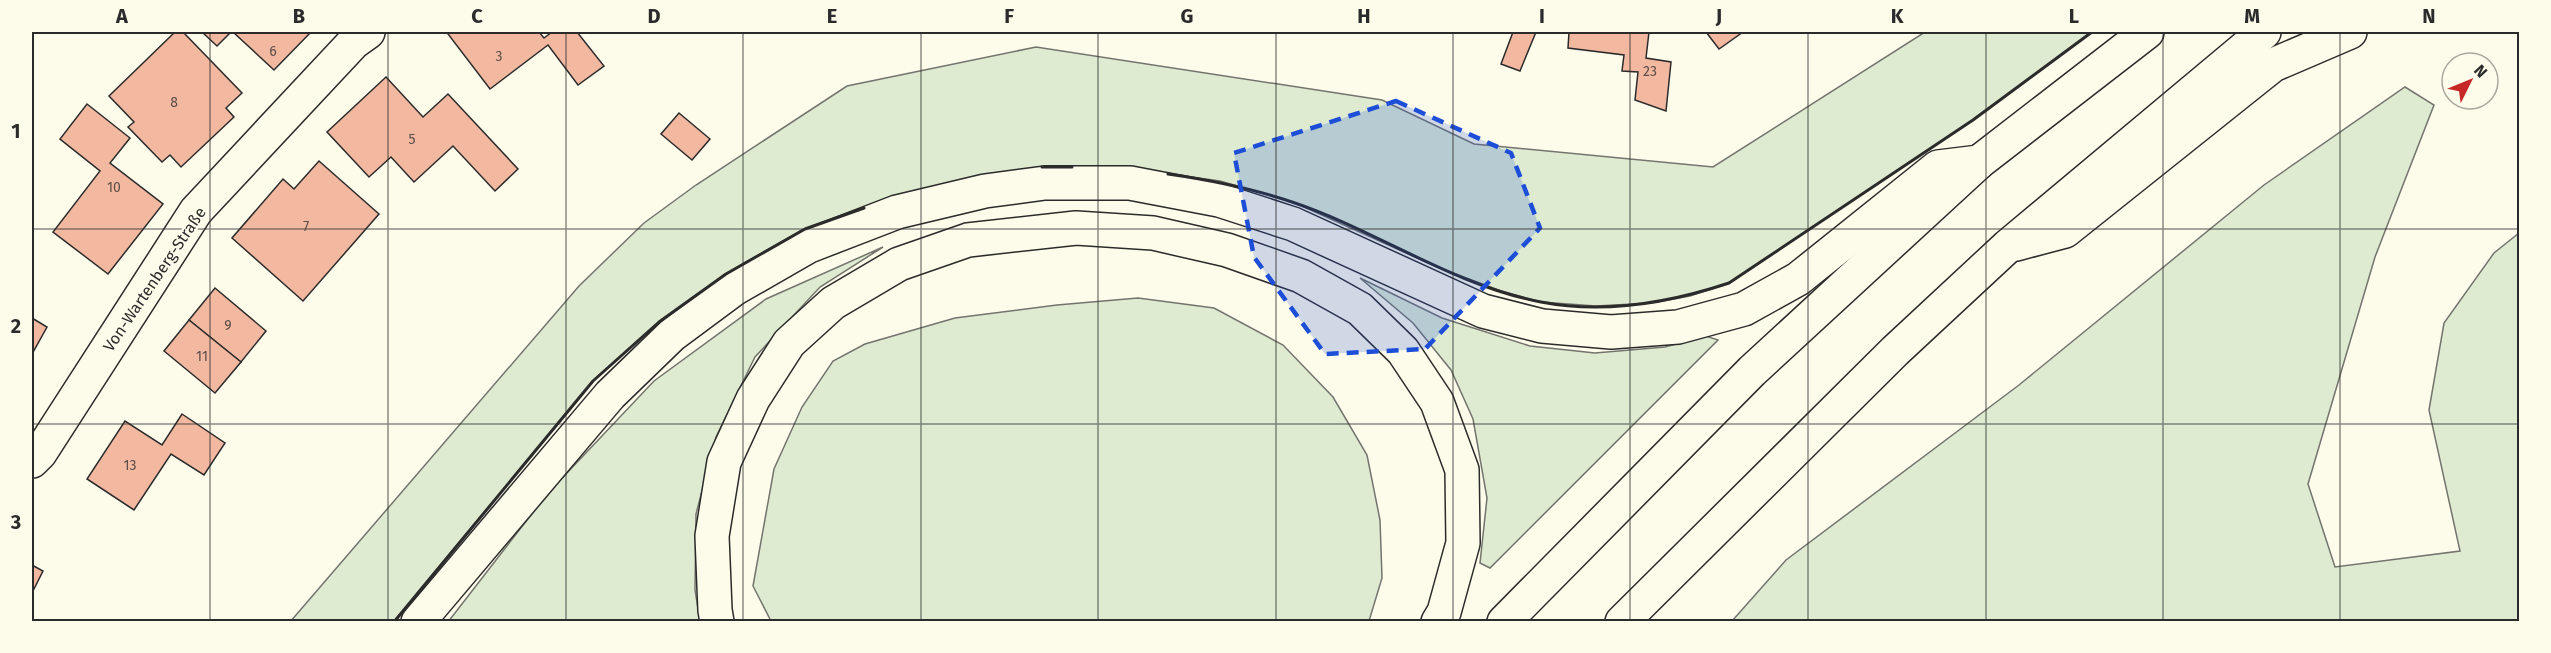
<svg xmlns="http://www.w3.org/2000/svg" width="2551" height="653" font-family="'Fira Sans',sans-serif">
<rect width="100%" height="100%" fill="#fdfbea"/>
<g fill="#deebd1" stroke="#74746e" stroke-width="1.5">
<path d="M 1925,32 L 2092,32 L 1973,120 L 1729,283 L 1690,296 L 1651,303 L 1596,306 L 1541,302 L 1501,291 L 1437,267 L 1293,202 L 1220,181 L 1133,169 L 1052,166 L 989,175 L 891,198 L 805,229 L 726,274 L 659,322 L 593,381 L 394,621 L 290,622 L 579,286 L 644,223 L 696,185 L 847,86 L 1036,47 L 1382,100 L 1474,144 L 1713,167 Z"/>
<path d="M 2405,87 L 2434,105 L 2375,257 L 2308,484 L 2335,567 L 2460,551 L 2429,410 L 2444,323 L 2494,253 L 2519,233 L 2519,621 L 1732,621 L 1786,560 L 2019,385 L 2264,185 Z"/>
<path d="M 883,247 L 820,287 L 755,357 L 716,437 L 696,514 L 695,590 L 700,621 L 448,622 L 548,493 L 654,381 L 766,299 Z"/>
<path d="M 1360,278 L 1442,318 L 1530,346 L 1595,353 L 1665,347 L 1706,336 L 1718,340 L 1490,568 L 1480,563 L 1487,498 L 1473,419 L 1451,370 L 1413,323 Z"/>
<path d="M 1138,298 L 1214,308 L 1283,345 L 1333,397 L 1367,455 L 1380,520 L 1382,578 L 1369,621 L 771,621 L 753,586 L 774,469 L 802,407 L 833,361 L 865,344 L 955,318 L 1057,305 Z"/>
</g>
<g fill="#f2b8a0" stroke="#2b2b2b" stroke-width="1.5">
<path d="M 175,32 L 183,32 L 242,93 L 226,108 L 234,117 L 181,167 L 170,155 L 162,162 L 128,127 L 134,122 L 109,96 Z"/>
<path d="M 202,32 L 231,32 L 217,46 Z"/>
<path d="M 233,32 L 311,32 L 274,70 Z"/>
<path d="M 451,32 L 539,32 L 544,38 L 552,32 L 577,32 L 604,66 L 578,85 L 548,45 L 490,89 L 448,34 Z"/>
<path d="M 1513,32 L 1536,32 L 1520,71 L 1501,64 Z"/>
<path d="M 1569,32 L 1649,32 L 1646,58 L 1671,62 L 1666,111 L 1635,100 L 1638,72 L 1622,71 L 1624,55 L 1568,48 Z"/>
<path d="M 1706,32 L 1743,32 L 1719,49 Z"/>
<path d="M 386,77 L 423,117 L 448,94 L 518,169 L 495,191 L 453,146 L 414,182 L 391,157 L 369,177 L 327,132 Z"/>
<path d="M 87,104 L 130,138 L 110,163 L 163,204 L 108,274 L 53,232 L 100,171 L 60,139 Z"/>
<path d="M 679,113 L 710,139 L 692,160 L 661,134 Z"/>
<path d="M 319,161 L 379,214 L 303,301 L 232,238 L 283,179 L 294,189 Z"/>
<path d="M 215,288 L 266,331 L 241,362 L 189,320 Z"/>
<path d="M 32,318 L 47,327 L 32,354 Z"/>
<path d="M 189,320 L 241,362 L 215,393 L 164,351 Z"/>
<path d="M 182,414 L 225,443 L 204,475 L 171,454 L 134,510 L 87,479 L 125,421 L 162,445 Z"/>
<path d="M 32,565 L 43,571 L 32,593 Z"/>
</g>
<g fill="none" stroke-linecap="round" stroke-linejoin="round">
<defs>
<path id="minor" d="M 32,461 L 40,453 L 196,211 L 354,42 L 368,32"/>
<g id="highway">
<path d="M 2016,244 L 2065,231 L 2273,65 L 2350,32"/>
<path d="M 418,622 L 610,395 L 672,335 L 734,289 L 809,246 L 897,212 L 985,191 L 1045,183 L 1130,183 L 1219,200 L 1293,224 L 1483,311 L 1542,326 L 1611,332 L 1678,327 L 1744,309 L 1798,279 L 1938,167 L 1979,162"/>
<path d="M 717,622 L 715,610 L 712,536 L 724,462 L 753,399 L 789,343 L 833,303 L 899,264 L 968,240 L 1076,228 L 1153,233 L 1227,250 L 1301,276 L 1360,309 L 1403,351 L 1437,402 L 1462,470 L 1463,543 L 1444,612 L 1438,622"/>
<path d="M 1504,622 L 1752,371 L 1979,162 L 2147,32"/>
<path d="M 1622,622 L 1895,351 L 2008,246 L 2264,32"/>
</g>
</defs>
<use href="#minor" stroke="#2b2b2b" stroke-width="36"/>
<use href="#highway" stroke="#2b2b2b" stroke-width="36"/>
<use href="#minor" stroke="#fdfbea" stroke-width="33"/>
<use href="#highway" stroke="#fdfbea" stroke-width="33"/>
<g stroke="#2b2b2b" stroke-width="3">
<path d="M 1042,167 L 1072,167"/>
<path d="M 1168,174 C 1210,180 1251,188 1292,202 C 1376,230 1452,285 1541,302 C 1603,314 1669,303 1729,283 L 1973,120 L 2092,32"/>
<path d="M 394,622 L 593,381 L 659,322 L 726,274 L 805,229 L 864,208"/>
</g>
</g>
<path fill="#1d4ed8" fill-opacity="0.2" stroke="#1d4ed8" stroke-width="4.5" stroke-dasharray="12 8" stroke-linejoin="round" d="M 1396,101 L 1511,153 L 1540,228 L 1425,349 L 1325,354 L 1254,257 L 1234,153 Z"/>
<path fill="none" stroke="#2b2b2b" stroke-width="1.5" stroke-opacity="0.55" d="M 210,32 L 210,622M 388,32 L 388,622M 566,32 L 566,622M 743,32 L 743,622M 921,32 L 921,622M 1098,32 L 1098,622M 1276,32 L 1276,622M 1453,32 L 1453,622M 1630,32 L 1630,622M 1808,32 L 1808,622M 1986,32 L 1986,622M 2163,32 L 2163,622M 2340,32 L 2340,622M 32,229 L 2520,229M 32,424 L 2520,424"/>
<g text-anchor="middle" stroke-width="4.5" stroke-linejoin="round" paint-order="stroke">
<g font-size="14" fill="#5d4e48">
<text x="273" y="56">6</text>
<text x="499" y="61">3</text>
<text x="1650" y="76">23</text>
<text x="174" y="107">8</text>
<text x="412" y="144">5</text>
<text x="114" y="192">10</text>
<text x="306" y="231">7</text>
<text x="228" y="330">9</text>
<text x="202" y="361">11</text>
<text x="130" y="470">13</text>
</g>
<g font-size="16" fill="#2b2b2b" stroke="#fdfbea">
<text transform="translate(154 279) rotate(-56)" y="6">Von-Wartenberg-Straße</text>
</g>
</g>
<rect width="2551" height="653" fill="none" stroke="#fdfbea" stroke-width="66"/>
<g transform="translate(2470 81) rotate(47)"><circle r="28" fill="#fdfbea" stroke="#a9a89e" stroke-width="1.5"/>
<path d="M0-4.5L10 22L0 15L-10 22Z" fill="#c62828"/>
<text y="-9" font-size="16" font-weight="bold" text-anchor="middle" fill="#2b2b2b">N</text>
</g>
<rect x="33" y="33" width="2485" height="587" fill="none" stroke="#2b2b2b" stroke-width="2"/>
<g font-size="20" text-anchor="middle" font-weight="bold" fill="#2b2b2b">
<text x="122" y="23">A</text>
<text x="299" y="23">B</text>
<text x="477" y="23">C</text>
<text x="654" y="23">D</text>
<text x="832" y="23">E</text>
<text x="1009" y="23">F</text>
<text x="1187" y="23">G</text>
<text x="1364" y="23">H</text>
<text x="1542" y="23">I</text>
<text x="1719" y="23">J</text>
<text x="1897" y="23">K</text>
<text x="2074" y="23">L</text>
<text x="2252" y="23">M</text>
<text x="2429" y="23">N</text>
<text x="16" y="138">1</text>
<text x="16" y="333">2</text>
<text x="16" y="529">3</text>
</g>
</svg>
